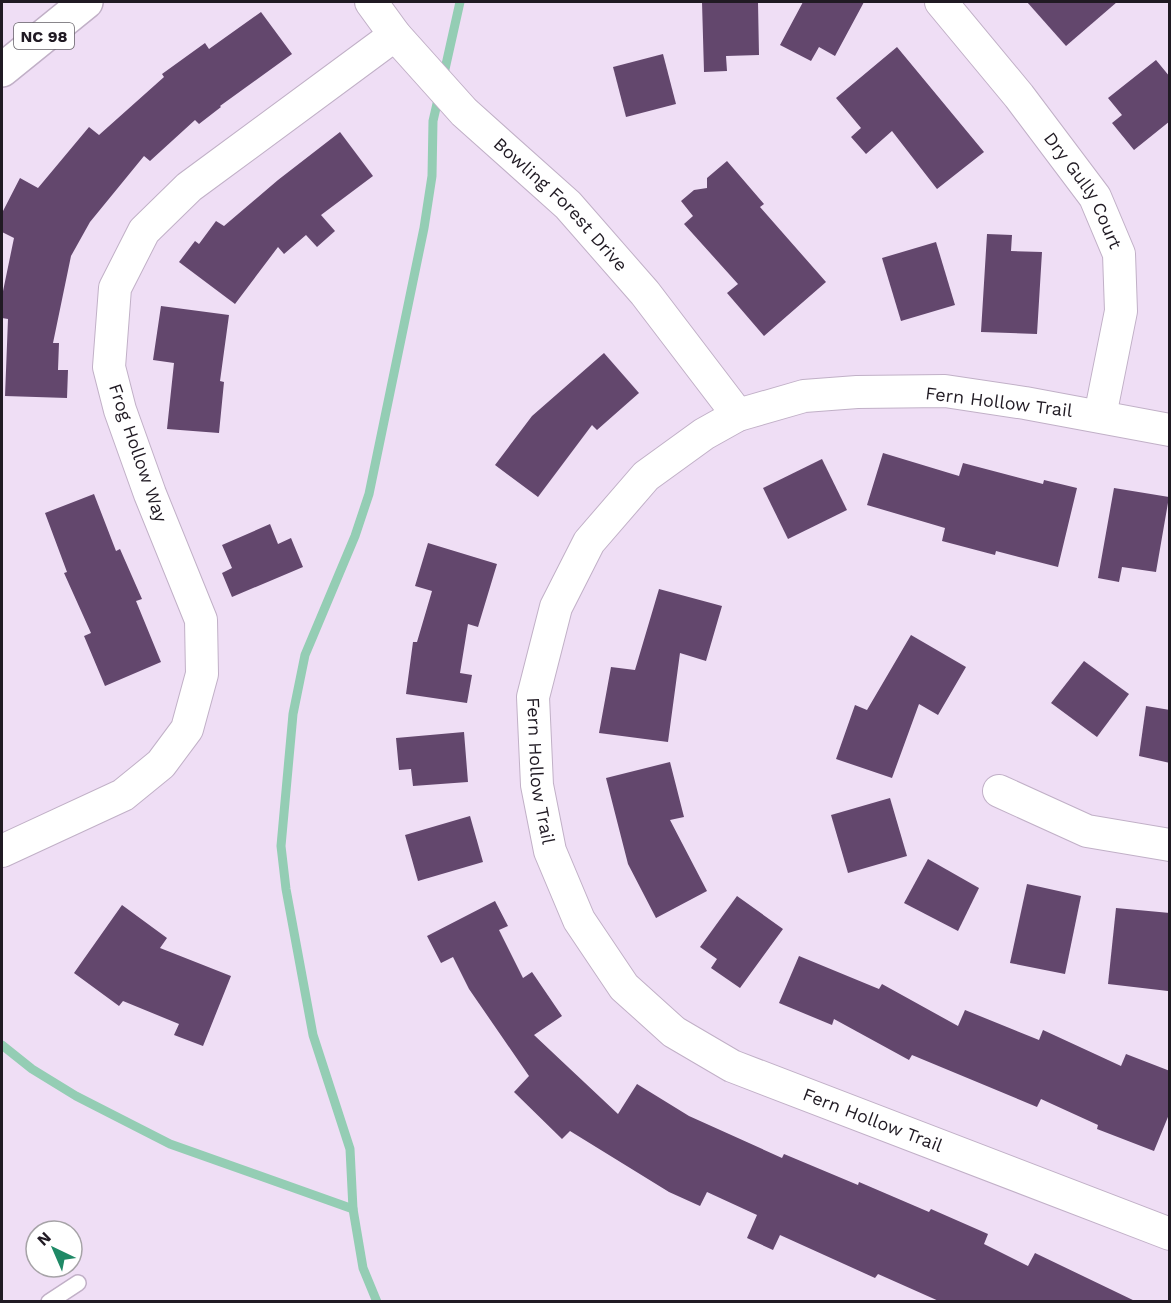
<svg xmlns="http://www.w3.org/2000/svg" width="1171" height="1303" font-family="'Work Sans',sans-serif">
<rect width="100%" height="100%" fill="#efdef5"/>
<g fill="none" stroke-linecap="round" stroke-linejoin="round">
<g stroke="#94cdb4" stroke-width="9">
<path d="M 443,78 L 460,2"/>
<path d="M 2,1045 L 32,1069 L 76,1096 L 170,1144 L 353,1209"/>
<path d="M 377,1302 L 363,1268 L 353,1209 L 350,1149 L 313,1035 L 286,889 L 281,846 L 293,714 L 305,655 L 355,536 L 369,494 L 424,228 L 432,176 L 433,121 L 439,95"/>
</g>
</g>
<g fill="#63476d">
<path d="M 702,2 L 758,2 L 759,55 L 726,56 L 727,71 L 704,72 Z"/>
<path d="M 803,2 L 864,2 L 835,56 L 819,47 L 811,61 L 780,45 Z"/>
<path d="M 1027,2 L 1117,2 L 1066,46 Z"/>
<path d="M 261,12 L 292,54 L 220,106 L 221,107 L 199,124 L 195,120 L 150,161 L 144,156 L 90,222 L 71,256 L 53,343 L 59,343 L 58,370 L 68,370 L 67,398 L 5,396 L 8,319 L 2,318 L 2,296 L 14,238 L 2,232 L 2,213 L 20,178 L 38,188 L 89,127 L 99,135 L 164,77 L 162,74 L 205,43 L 209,49 Z"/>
<path d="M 897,47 L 984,152 L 937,189 L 892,131 L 866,154 L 851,137 L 861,128 L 836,98 Z"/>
<path d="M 663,54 L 676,104 L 626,117 L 613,67 Z"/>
<path d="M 1156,60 L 1170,77 L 1170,121 L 1134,150 L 1112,123 L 1122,115 L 1108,98 Z"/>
<path d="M 340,132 L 373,176 L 321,215 L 335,231 L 317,247 L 306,235 L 284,254 L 278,247 L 235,304 L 179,262 L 195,241 L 199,244 L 216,221 L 224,226 L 278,180 Z"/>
<path d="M 727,161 L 764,204 L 760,207 L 826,282 L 764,336 L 727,293 L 738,284 L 684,224 L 693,216 L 681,201 L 694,190 L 707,188 L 707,178 Z"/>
<path d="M 987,234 L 1012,235 L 1011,251 L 1042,252 L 1037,334 L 981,332 Z"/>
<path d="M 936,242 L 955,305 L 901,321 L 882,258 Z"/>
<path d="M 161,306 L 229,315 L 220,381 L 224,382 L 219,433 L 167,429 L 174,363 L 153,360 Z"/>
<path d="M 604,353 L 639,393 L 597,430 L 592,425 L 538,497 L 495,465 L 532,416 Z"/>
<path d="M 883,453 L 959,476 L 963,463 L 1043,484 L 1044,480 L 1077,488 L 1058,567 L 996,551 L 995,555 L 942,541 L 945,528 L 867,505 Z"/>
<path d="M 822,459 L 847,510 L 788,539 L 763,488 Z"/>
<path d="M 1114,488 L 1169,497 L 1156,572 L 1122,567 L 1119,582 L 1098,578 Z"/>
<path d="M 94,494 L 116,551 L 120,549 L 142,599 L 136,601 L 161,662 L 105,686 L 84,636 L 91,633 L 64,573 L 67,572 L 45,513 Z"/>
<path d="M 270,524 L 278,544 L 291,538 L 303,567 L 232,597 L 222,573 L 232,568 L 222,545 Z"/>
<path d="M 428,543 L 497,564 L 478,627 L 468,624 L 460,673 L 472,675 L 467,703 L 406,694 L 413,642 L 417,642 L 432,591 L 415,586 Z"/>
<path d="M 659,589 L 722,606 L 706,661 L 680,653 L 668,742 L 599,733 L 611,667 L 635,670 Z"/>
<path d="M 911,635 L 966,667 L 938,715 L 919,704 L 892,778 L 836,759 L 855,705 L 867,710 Z"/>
<path d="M 1084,661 L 1129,694 L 1097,737 L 1051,703 Z"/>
<path d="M 1146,706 L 1170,710 L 1170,763 L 1139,756 Z"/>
<path d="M 464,732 L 468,782 L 413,786 L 411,769 L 399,770 L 396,738 Z"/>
<path d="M 670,762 L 684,817 L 670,820 L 707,891 L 656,918 L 628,864 L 606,778 Z"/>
<path d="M 890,798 L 907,856 L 848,873 L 831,815 Z"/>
<path d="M 470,816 L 483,862 L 418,881 L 405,835 Z"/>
<path d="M 928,859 L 979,888 L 958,931 L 904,903 Z"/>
<path d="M 1027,884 L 1081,896 L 1065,974 L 1010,963 Z"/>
<path d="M 737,896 L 783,929 L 740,988 L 711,968 L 717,959 L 700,947 Z"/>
<path d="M 495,901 L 508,926 L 499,930 L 523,978 L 532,972 L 562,1016 L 534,1035 L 618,1114 L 637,1084 L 689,1116 L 782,1158 L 784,1154 L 858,1185 L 859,1182 L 929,1212 L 931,1209 L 988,1234 L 984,1244 L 1028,1266 L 1035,1253 L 1137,1302 L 941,1302 L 878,1274 L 875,1278 L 780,1235 L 773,1250 L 747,1238 L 757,1215 L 707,1192 L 700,1206 L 669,1192 L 570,1131 L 562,1139 L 514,1092 L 529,1076 L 469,989 L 453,957 L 441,963 L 427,936 Z"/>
<path d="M 122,905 L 167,938 L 160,948 L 231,976 L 203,1046 L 174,1035 L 179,1024 L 123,1001 L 119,1006 L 74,973 Z"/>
<path d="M 1116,908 L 1170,913 L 1168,991 L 1108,984 Z"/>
<path d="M 799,956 L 879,989 L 882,984 L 958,1026 L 965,1010 L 1039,1040 L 1043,1030 L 1121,1066 L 1126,1054 L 1170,1071 L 1170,1112 L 1154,1151 L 1097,1129 L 1098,1125 L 1041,1099 L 1037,1107 L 912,1055 L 909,1060 L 834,1019 L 832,1025 L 779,1003 Z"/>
</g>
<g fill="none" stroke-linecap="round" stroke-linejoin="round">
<defs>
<path id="service" d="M 49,1302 L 78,1283"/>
<g id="minor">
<path id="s1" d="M 371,2 L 395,35 L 464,112 L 568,205 L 645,293 L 738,415"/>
<path id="s2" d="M 941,2 L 1019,96 L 1095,197 L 1119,254 L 1121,311 L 1100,416"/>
<path id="s3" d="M 1170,430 L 1025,403 L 945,391 L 857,392 L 804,396 L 738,415 L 704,434 L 646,476 L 589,542 L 556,607 L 533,697 L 537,785 L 550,851 L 579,920 L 624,987 L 674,1032 L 732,1066 L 1170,1234"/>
<path d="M 999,791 L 1087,831 L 1170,845"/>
<path d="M 2,851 L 123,795 L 161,764 L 187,729 L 202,674 L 201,620 L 150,494 L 120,410 L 109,367 L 115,288 L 144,231 L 189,187 L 395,35"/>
</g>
<path id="trunk" d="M 2,70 L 86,2"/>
</defs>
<use href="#service" stroke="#c1b0c7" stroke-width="18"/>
<use href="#minor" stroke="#c1b0c7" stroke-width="34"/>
<use href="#trunk" stroke="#c1b0c7" stroke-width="36"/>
<use href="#service" stroke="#fff" stroke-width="15"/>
<use href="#minor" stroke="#fff" stroke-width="32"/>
<use href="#trunk" stroke="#fff" stroke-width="33"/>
</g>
<g text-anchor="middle" stroke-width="6" stroke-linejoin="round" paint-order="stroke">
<rect fill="#fff" stroke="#635f65" stroke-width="1.5" x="14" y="23" width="60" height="26" rx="4.5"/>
<g font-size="16" font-weight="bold" fill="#201a23">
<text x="44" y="42">NC 98</text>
</g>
<g font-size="18" fill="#201a23" stroke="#fff">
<text dy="6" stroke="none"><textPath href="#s2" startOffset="237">Dry Gully Court</textPath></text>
<text dy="6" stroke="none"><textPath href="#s1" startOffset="278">Bowling Forest Drive</textPath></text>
<text transform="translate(999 402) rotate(7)" y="6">Fern Hollow Trail</text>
<text transform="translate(138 453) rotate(71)" y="6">Frog Hollow Way</text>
<text dy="6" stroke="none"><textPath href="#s3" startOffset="876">Fern Hollow Trail</textPath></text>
<text dy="6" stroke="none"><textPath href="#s3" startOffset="1398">Fern Hollow Trail</textPath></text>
</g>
</g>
<rect width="1171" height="1303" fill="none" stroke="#201a23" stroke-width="6"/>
<g transform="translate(54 1249) rotate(316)"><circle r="28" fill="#ffffff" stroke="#a6a3a7" stroke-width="1.5"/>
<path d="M0-4.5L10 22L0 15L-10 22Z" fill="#1f8966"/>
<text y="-9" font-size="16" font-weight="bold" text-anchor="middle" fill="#201a23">N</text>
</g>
</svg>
